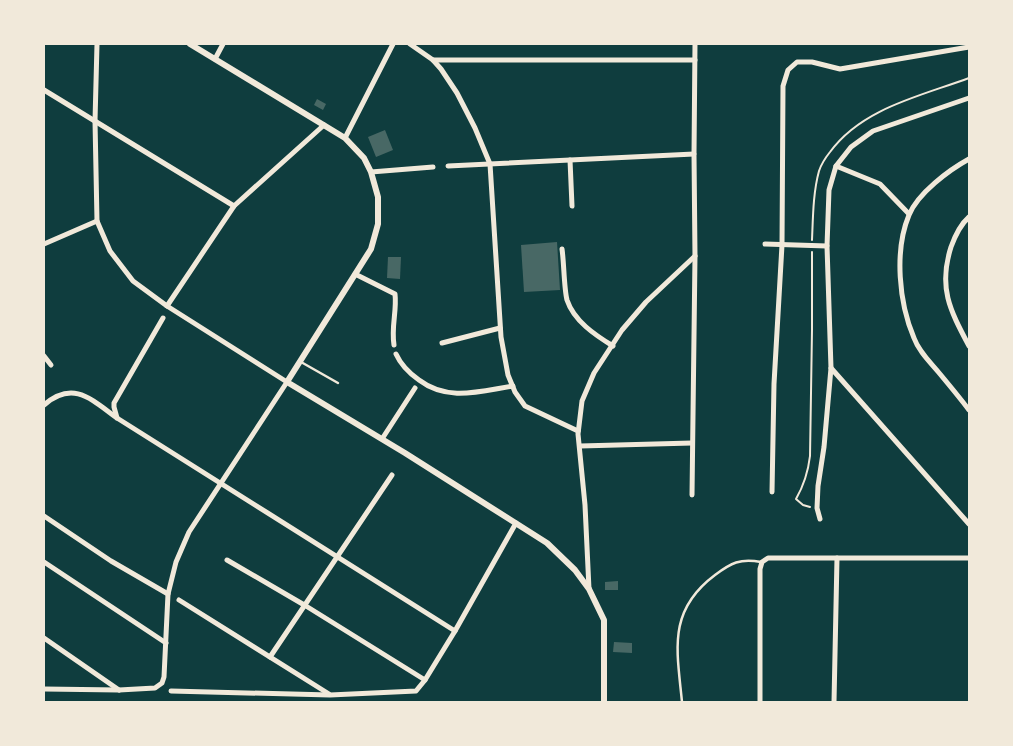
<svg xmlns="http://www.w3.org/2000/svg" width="1013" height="746" font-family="'Titillium Web',sans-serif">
<rect width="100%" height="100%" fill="#0f3d3e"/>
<g fill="#486865">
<path d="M 317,99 L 326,104 L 323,110 L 314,105 Z"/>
<path d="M 385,130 L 393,150 L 376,157 L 368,137 Z"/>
<path d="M 557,242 L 560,290 L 524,292 L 521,245 Z"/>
<path d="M 388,257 L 401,257 L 400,279 L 387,278 Z"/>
<path d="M 618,581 L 618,590 L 605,590 L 605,582 Z"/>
<path d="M 614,642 L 632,643 L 632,653 L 613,652 Z"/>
</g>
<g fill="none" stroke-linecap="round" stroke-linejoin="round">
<g stroke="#f1e9da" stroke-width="2">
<path d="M 812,240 C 813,217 813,193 819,171 C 821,165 826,157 830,152 C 862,108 921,96 969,78"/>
<path d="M 810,507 L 803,505 L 796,499 C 804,485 808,473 810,456 L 812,330 L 812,252"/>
</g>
<g stroke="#f1e9da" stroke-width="2.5">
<path d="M 301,362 L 338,383"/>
<path d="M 682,702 C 677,650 667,611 715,575 C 731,563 740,558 761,562"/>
</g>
<g stroke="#f1e9da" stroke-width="5">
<path d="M 410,44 L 433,60 L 441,69 L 457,93 L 475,128 L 490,164 L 501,337 L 508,375 L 515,392 L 525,406 L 578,431"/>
<path d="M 215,59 L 223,44"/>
<path d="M 433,60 L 695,60"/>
<path d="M 44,90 L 234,206"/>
<path d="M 345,138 L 393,44"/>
<path d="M 969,159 C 949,170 918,193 909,215 C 894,251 899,303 914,338 C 919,352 931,363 940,374 C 950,386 960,398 969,410"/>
<path d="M 570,160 L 572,206"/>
<path d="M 448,166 L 694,154"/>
<path d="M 836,166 L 880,184 L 909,214"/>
<path d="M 371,172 L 433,167"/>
<path d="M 969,217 C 961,224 955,236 951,247 C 938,288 950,310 969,346"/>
<path d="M 44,244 L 97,221"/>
<path d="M 765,244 L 827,246"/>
<path d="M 562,249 C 564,262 564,289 567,300 C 574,321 595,335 613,346"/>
<path d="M 355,274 L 395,294 C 397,311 391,327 394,345"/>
<path d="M 167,306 L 234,206 L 324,125"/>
<path d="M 442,343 L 500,328"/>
<path d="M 396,354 C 401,365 409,373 419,380 C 448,402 480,391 513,386"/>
<path d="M 44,356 L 51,365"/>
<path d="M 831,368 L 969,524"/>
<path d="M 44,405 C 73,380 91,399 117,418 L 455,631"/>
<path d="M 117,418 L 114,407 L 114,403 L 163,318"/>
<path d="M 382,439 L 415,388"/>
<path d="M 580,446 L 692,443"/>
<path d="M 772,492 L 774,384 L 782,245 L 783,86 L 788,70 L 797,62 L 812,62 L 840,69 L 969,47"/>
<path d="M 692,495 L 695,256 L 694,154 L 695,44"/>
<path d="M 44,516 L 111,561 L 168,594"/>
<path d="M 820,519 L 817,508 L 818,486 L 824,447 L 831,368 L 827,246 L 829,190 L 836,166 L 851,147 L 873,131 L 969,98"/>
<path d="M 227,560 L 306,606 L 425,680"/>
<path d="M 44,562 L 166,643"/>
<path d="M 589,589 L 585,505 L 578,434 L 582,401 L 594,373 L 622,330 L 646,302 L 695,256"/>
<path d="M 179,600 L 329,694"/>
<path d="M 44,638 L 119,690"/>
<path d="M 270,657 L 392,475"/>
<path d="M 44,689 L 119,690 L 155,688 L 162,683 L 164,677 L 168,594 L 176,562 L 189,532 L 287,382 L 167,306 L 133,281 L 110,251 L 97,221 L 95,121 L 97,44"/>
<path d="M 171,691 L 330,695 L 416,691 L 425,680 L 455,631 L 516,523"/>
<path d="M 760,702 L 760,569 L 762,562 L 768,558 L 969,558"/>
<path d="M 834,702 L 837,558"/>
</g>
<path stroke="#f1e9da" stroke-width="6" d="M 190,44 L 345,138 L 364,158 L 371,172 L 378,197 L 378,224 L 371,249 L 287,382 L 405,453 L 547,543 L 575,570 L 589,589 L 604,620 L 604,702"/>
</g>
<rect width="1013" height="746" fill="none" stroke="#f1e9da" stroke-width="90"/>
</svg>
